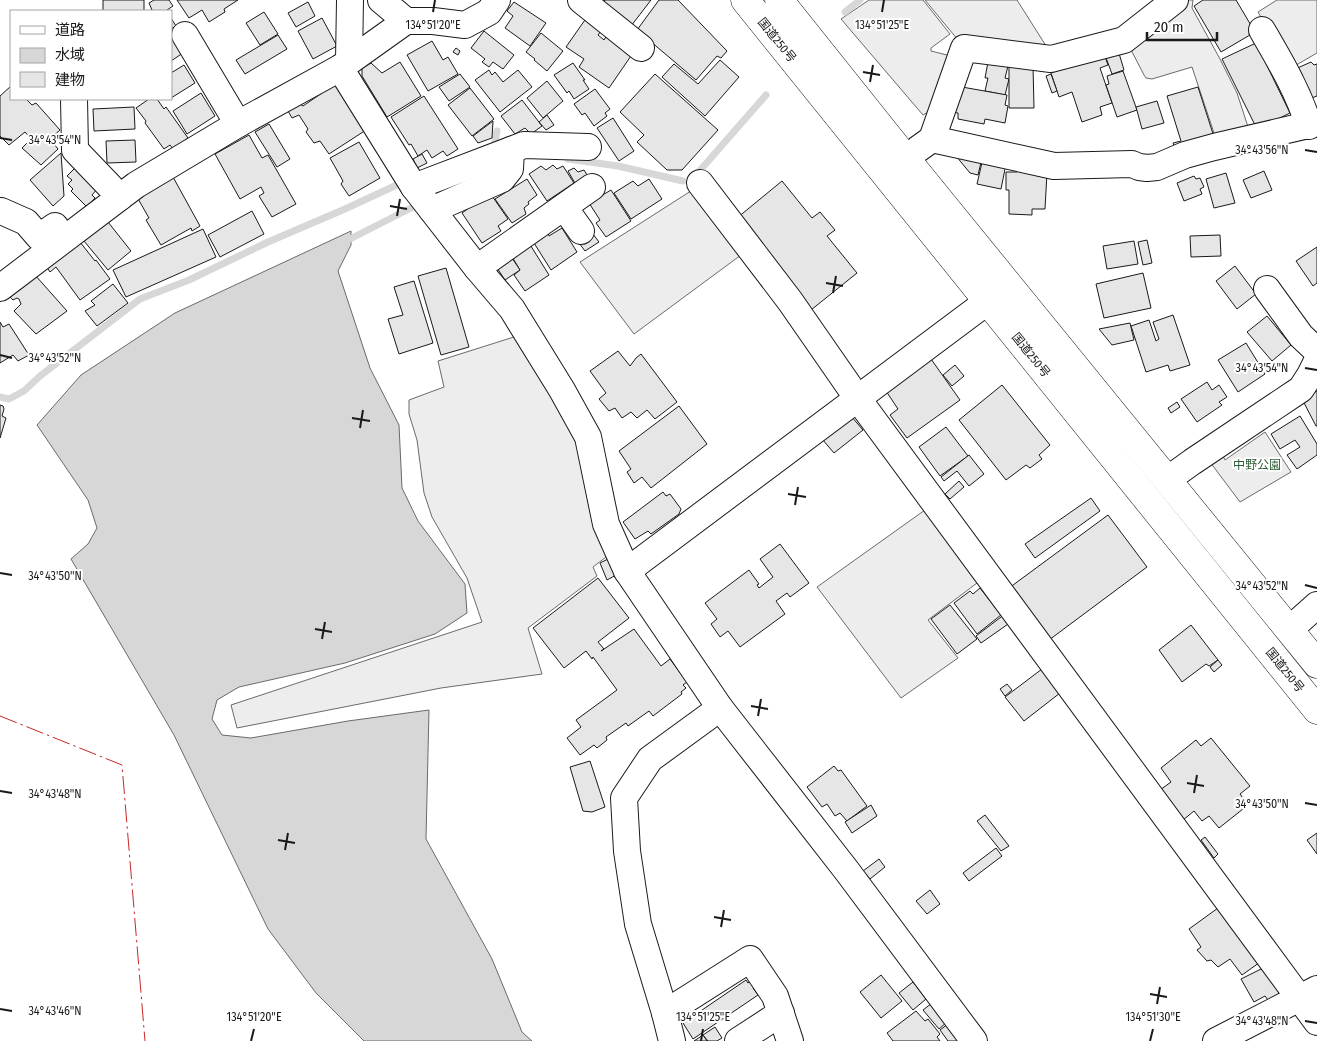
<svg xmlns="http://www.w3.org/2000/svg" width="1317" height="1041" font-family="'Fira Sans Condensed','Noto Sans JP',sans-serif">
<rect width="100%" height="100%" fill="#fff"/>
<g fill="#ededed" stroke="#6a6a6a">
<path d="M 869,0 L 923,0 L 950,34 L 931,48 L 931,51 L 951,56 L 930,111 L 923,115 L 841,19 Z"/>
<path d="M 925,0 L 1017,0 L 1048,49 L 958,40 Z"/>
<path d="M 1186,0 L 1193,0 L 1192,8 L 1220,59 L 1237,93 L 1250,133 L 1216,139 L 1192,67 L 1152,79 L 1146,78 L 1144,75 L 1128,44 Z"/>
<path d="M 1277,0 L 1317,0 L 1317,53 L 1291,68 L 1258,12 Z"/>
<path d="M 694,189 L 741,255 L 634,334 L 580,262 Z"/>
<path d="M 517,336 L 580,436 L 610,554 L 593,567 L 597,576 L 528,628 L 542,674 L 441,688 L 237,728 L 231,705 L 482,622 L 467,578 L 432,517 L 424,493 L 417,440 L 409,414 L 409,400 L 444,387 L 438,361 Z"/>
<path d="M 1265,432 L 1291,472 L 1240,502 L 1210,462 L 1222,454 L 1225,460 Z"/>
<path d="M 925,510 L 981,580 L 928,620 L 958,658 L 901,698 L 817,587 Z"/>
</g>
<path fill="#d7d7d7" stroke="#6a6a6a" d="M 351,231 L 351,245 L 338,271 L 370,368 L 399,425 L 402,488 L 418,521 L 465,584 L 467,613 L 435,634 L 345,663 L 239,687 L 217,700 L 212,719 L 222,735 L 251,738 L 348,721 L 429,710 L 426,839 L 492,959 L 522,1032 L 532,1041 L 364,1041 L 316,993 L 268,929 L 174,735 L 71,559 L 88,544 L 97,528 L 88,500 L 37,425 L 81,375 L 175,313 Z"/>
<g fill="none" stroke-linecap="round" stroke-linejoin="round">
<g stroke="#d7d7d7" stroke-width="7">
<path d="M 845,12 L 860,0"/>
<path d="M 491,149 L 494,147 L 497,131"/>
<path d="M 568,159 L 618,166 L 683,181"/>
<path d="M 696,175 L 766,95"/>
<path d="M 344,242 L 415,206"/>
<path d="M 0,397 L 9,399 L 24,391 L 40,376 L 140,299 L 189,280 L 268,242 L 345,209 L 401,183"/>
</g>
</g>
<g fill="#e6e6e6" stroke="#1a1a1a">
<rect x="103" y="0" width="41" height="11"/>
<path d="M 154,0 L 169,0 L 173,6 L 167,10 L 167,11 L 149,11 L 152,10 L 149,3 Z"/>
<path d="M 177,0 L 238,0 L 224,9 L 225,12 L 209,22 L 202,10 L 189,18 Z"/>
<path d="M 605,0 L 651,0 L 631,26 L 602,3 Z"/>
<path d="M 659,0 L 678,0 L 727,51 L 721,58 L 717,56 L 696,80 L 637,30 Z"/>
<path d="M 1203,0 L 1236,0 L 1255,32 L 1221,52 L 1194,6 Z"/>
<path d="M 308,2 L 315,16 L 296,27 L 288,13 Z"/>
<path d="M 514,2 L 546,23 L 530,46 L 505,28 L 513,16 L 507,11 Z"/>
<path d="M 264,12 L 278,34 L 260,45 L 246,23 Z"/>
<path d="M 587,17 L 603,28 L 598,35 L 604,40 L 607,35 L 633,53 L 609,88 L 579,67 L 584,59 L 566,47 Z"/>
<path d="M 171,18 L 176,26 L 171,29 Z"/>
<path d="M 322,18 L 337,46 L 313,59 L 298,31 Z"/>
<path d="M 484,31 L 514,55 L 503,69 L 493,62 L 489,67 L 482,62 L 485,59 L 471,48 Z"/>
<path d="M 541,33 L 563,51 L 547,71 L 534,60 L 535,59 L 526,52 Z"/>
<path d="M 171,35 L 183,53 L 171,61 Z"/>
<path d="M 278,35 L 287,49 L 245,74 L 236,60 Z"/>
<path d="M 432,41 L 443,60 L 448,57 L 458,74 L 428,91 L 407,55 Z"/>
<path d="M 1256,43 L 1290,113 L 1257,129 L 1222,59 Z"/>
<path d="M 456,48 L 460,51 L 458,55 L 453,52 Z"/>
<path d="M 1118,50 L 1124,70 L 1112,74 L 1105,55 Z"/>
<path d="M 1104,54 L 1108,65 L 1100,68 L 1112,103 L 1100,107 L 1102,115 L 1082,122 L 1072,92 L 1059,97 L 1051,73 Z"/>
<path d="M 720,60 L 739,77 L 705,116 L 662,77 L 674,64 L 698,84 Z"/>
<path d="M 400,62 L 421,96 L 387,117 L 362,76 L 362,68 L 371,63 L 382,73 Z"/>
<path d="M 988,62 L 1008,66 L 1005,78 L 1009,79 L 1005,95 L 985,91 L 988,78 L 985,78 Z"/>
<path d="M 1311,62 L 1314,65 L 1317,64 L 1317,96 L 1306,100 L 1293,70 Z"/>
<path d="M 573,63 L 585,80 L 583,80 L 589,89 L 574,99 L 569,91 L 567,93 L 554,75 Z"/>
<path d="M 184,65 L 195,83 L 171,98 L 171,73 Z"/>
<path d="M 1009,66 L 1033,66 L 1034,108 L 1009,108 Z"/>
<path d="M 489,70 L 492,75 L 495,72 L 503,82 L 518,70 L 532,87 L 500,112 L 475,80 Z"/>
<path d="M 1123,71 L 1137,110 L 1117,117 L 1106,85 L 1109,84 L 1107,76 Z"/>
<path d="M 460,74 L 470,87 L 449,101 L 439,87 Z"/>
<path d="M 655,74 L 718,130 L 682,170 L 667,170 L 637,142 L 644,135 L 620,112 Z"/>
<path d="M 1051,74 L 1057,91 L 1052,93 L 1046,76 Z"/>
<path d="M 547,81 L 563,101 L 543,118 L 527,98 Z"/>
<path d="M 336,83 L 366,130 L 329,154 L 320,141 L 314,143 L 306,132 L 308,129 L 299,115 L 292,118 L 288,111 L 300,104 L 303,106 L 322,93 L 321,91 Z"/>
<path d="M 11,86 L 11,99 L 26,99 L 32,105 L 36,103 L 60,130 L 50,139 L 58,149 L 41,165 L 22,148 L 31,139 L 25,132 L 9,145 L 0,136 L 0,96 Z"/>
<path d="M 962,87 L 1007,95 L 1005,105 L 1008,106 L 1005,123 L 985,119 L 984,124 L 958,119 L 958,113 L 951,112 Z"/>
<path d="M 1198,87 L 1215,140 L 1176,152 L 1173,143 L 1181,141 L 1167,96 Z"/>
<path d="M 470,88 L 494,119 L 472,136 L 448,105 Z"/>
<path d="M 595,89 L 610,109 L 605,113 L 607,116 L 594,126 L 585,113 L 582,115 L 574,104 Z"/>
<path d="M 201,93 L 215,116 L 187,134 L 173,111 Z"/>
<path d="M 424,96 L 458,149 L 447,156 L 443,151 L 432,158 L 427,150 L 418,156 L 411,144 L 409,145 L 391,117 Z"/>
<path d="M 149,99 L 157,99 L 164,109 L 166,107 L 188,138 L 173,149 L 170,145 L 164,149 L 145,123 L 146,121 L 136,108 Z"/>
<path d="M 522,100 L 542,126 L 531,134 L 525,128 L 515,134 L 501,116 Z"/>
<path d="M 1157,101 L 1164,123 L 1142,129 L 1136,107 Z"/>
<path d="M 134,107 L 135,129 L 94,131 L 93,109 Z"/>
<path d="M 547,115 L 554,125 L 546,130 L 539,122 Z"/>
<path d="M 613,118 L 634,151 L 619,161 L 597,128 Z"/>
<path d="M 493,121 L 492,138 L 478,143 L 473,136 Z"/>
<path d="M 269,124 L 290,159 L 277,167 L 255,132 Z"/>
<path d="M 249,135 L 262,158 L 268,155 L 296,204 L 272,217 L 259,196 L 264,193 L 261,187 L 240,199 L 215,154 Z"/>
<path d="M 135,140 L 136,162 L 107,163 L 106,141 Z"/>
<path d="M 359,142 L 380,178 L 349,196 L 341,184 L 343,181 L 330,158 Z"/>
<path d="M 61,153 L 64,196 L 53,206 L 30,180 Z"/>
<path d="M 422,154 L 427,163 L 417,168 L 413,159 Z"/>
<path d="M 983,154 L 978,175 L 970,173 L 956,156 Z"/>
<path d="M 984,154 L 1007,159 L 1001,189 L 977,184 Z"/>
<path d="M 553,165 L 557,169 L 563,166 L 574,183 L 547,201 L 529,174 L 541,166 L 546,170 Z"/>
<path d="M 77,166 L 98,188 L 92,195 L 95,198 L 87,207 L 71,191 L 73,189 L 68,184 L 72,180 L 67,176 Z"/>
<path d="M 574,168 L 578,172 L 584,170 L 589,178 L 576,185 L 568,171 Z"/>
<path d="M 1017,168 L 1047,173 L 1045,209 L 1032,209 L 1032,215 L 1009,214 L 1009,190 L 1006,190 L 1006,172 L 1017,172 Z"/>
<path d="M 1264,171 L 1272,190 L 1251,198 L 1243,180 Z"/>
<path d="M 1226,173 L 1235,203 L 1214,208 L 1206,179 Z"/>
<path d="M 1194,176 L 1196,179 L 1200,178 L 1204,187 L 1200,189 L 1202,194 L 1184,201 L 1177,183 Z"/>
<path d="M 173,177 L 200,226 L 192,231 L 191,228 L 161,245 L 146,220 L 149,218 L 137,197 Z"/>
<path d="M 527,179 L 537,195 L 528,202 L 529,204 L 524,208 L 526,214 L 512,223 L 495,199 Z"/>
<path d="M 649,179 L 662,199 L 631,219 L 614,193 L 633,181 L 638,186 Z"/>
<path d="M 782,181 L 812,218 L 820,212 L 835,230 L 827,236 L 857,273 L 811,310 L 737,218 Z"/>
<path d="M 611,190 L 631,221 L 606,237 L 596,223 L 600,220 L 589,203 Z"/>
<path d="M 490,193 L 508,219 L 498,226 L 501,231 L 482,243 L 462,213 Z"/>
<path d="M 252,211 L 264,234 L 220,257 L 208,235 Z"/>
<path d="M 108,222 L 131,251 L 108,270 L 84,241 Z"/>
<path d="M 562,228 L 577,252 L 551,270 L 534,243 L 548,233 L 549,236 Z"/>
<path d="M 203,229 L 216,257 L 126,297 L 113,270 Z"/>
<path d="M 590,230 L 599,242 L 585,251 L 576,239 Z"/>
<path d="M 1220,235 L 1221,256 L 1191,257 L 1190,236 Z"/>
<path d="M 1147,240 L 1152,263 L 1143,265 L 1138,242 Z"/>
<path d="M 1134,241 L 1138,264 L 1107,269 L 1103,246 Z"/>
<path d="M 80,242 L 95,261 L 96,260 L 110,279 L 80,300 L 56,267 L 50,272 L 46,266 Z"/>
<path d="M 529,243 L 549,275 L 525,291 L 514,275 L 520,270 L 511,255 Z"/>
<path d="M 1317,247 L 1317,283 L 1313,286 L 1296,261 Z"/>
<path d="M 510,255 L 520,270 L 505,280 L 495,265 Z"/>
<path d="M 1235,266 L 1256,294 L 1237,309 L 1216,281 Z"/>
<path d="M 446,268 L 469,347 L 441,355 L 418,276 Z"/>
<path d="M 1143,273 L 1151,308 L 1104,318 L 1096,284 Z"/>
<path d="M 35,275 L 67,311 L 36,334 L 14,311 L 21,304 L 19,299 L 17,298 L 13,300 L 8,295 Z"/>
<path d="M 414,281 L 433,343 L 399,354 L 388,319 L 403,315 L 394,287 Z"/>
<path d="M 113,284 L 128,303 L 97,326 L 85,311 L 95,305 L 91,301 Z"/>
<path d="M 1173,315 L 1190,365 L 1170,371 L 1168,365 L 1146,372 L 1131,326 L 1149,320 L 1156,341 L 1159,339 L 1153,322 Z"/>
<path d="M 1267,316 L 1291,345 L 1272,361 L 1247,332 Z"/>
<path d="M 0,322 L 3,327 L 9,324 L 29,355 L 18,361 L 13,355 L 0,363 Z"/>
<path d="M 1130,323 L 1134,340 L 1112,345 L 1099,329 Z"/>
<path d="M 1246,343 L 1265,374 L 1238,392 L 1218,360 Z"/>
<path d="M 618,351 L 630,366 L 636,358 L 641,354 L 677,402 L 655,419 L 647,410 L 637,418 L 631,412 L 622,418 L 615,408 L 609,411 L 599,399 L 606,393 L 590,371 Z"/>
<path d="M 931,359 L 960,400 L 907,438 L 890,415 L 898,409 L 886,391 Z"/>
<path d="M 955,365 L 964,376 L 952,386 L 943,375 Z"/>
<path d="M 1207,382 L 1212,390 L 1219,385 L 1227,397 L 1219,402 L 1222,405 L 1197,422 L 1181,399 Z"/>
<path d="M 1002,385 L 1050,445 L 1039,455 L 1042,459 L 1030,468 L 1026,465 L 1006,480 L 959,420 Z"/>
<path d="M 1317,391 L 1317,426 L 1316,426 L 1302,399 Z"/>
<path d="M 1177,402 L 1180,407 L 1171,413 L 1168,408 Z"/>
<path d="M 0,405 L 3,406 L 4,409 L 2,416 L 6,418 L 0,438 Z"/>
<path d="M 679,406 L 707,444 L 651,488 L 642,477 L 634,483 L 627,472 L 631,469 L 619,451 Z"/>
<path d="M 851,416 L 863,430 L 834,453 L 822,439 Z"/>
<path d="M 1300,416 L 1317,444 L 1317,455 L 1297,469 L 1287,455 L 1300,447 L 1295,440 L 1280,449 L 1271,434 Z"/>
<path d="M 946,427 L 968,456 L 940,476 L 919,447 Z"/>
<path d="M 969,455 L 984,474 L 969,486 L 957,471 L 944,481 L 941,477 Z"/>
<path d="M 959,481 L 964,487 L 950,499 L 945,494 Z"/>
<path d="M 663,492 L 666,496 L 670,494 L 681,509 L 679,514 L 651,534 L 648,531 L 635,539 L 623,522 Z"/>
<path d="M 1091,498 L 1100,511 L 1035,558 L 1025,544 Z"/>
<path d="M 1108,515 L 1147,567 L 1049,640 L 1009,588 Z"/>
<path d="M 780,544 L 809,583 L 790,597 L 787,593 L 776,601 L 785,614 L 740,647 L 728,631 L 720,637 L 711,624 L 717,619 L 705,603 L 749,570 L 759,584 L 757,585 L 759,588 L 773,577 L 760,559 Z"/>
<path d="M 608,559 L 618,574 L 607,580 L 600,563 Z"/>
<path d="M 598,578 L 629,618 L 598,642 L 604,649 L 601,651 L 634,629 L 661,666 L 670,659 L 687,682 L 683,685 L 686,688 L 681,692 L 682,694 L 653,716 L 649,711 L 628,726 L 626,723 L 606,737 L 607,740 L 597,748 L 594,745 L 580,755 L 567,738 L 581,727 L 576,720 L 617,690 L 593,657 L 592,659 L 586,651 L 564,668 L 533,628 Z"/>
<path d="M 980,588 L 1001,615 L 977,634 L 954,603 L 970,591 L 973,594 Z"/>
<path d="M 950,605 L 977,639 L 957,654 L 931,619 Z"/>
<path d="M 1005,614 L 1011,622 L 981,643 L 976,636 Z"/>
<path d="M 1191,625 L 1218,660 L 1209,666 L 1206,664 L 1182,682 L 1159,650 Z"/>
<path d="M 1218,660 L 1222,665 L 1214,672 L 1210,667 Z"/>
<path d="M 1042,669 L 1060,693 L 1024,721 L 1005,697 Z"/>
<path d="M 1007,684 L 1012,690 L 1005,696 L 1000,689 Z"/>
<path d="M 1211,738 L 1250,786 L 1240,794 L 1248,805 L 1219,828 L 1209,816 L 1202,821 L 1194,811 L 1183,820 L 1160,790 L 1171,782 L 1161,768 L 1196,740 L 1201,746 Z"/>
<path d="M 590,761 L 605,807 L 592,812 L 583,811 L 570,767 Z"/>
<path d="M 834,766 L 838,771 L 841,770 L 867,806 L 847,821 L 840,813 L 835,816 L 827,804 L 822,807 L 807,787 Z"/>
<path d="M 871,805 L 877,816 L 852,833 L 845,822 Z"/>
<path d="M 985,815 L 1009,846 L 1001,851 L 977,821 Z"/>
<path d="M 1317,833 L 1317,854 L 1307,840 Z"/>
<path d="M 1205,837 L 1218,854 L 1214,858 L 1201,840 Z"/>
<path d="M 996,848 L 1002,856 L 969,881 L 963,873 Z"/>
<path d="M 879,859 L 885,867 L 870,879 L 863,871 Z"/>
<path d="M 930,890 L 940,904 L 927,914 L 916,901 Z"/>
<path d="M 1218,908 L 1263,960 L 1242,975 L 1230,959 L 1218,967 L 1211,960 L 1207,961 L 1197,950 L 1201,947 L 1189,929 Z"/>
<path d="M 1267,966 L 1280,993 L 1268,1000 L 1265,996 L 1254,1002 L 1241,979 Z"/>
<path d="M 881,975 L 902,1001 L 881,1018 L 860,992 Z"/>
<path d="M 746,980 L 748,983 L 752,980 L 756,986 L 753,988 L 758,995 L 693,1039 L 683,1023 Z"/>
<path d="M 913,982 L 926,999 L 913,1010 L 899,993 Z"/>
<path d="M 932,1003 L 947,1022 L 939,1029 L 923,1010 Z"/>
<path d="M 916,1011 L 925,1021 L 928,1019 L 940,1034 L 937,1037 L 940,1041 L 893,1041 L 887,1033 Z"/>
<path d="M 948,1024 L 962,1041 L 948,1041 L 940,1030 Z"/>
<path d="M 715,1027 L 722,1038 L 717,1041 L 708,1041 L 703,1035 Z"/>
<path d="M 703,1035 L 707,1041 L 694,1041 Z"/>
</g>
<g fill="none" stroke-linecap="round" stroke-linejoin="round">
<defs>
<g id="minor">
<path d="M 381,0 L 406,21"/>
<path d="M 581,0 L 641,48"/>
<path d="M 1262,30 C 1280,61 1298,91 1309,126"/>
<path d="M 185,35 L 238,124"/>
<path d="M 349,61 L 350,0"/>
<path d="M 340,68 L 414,187 L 477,268 L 512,309 L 562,390 L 588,437 L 606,524 L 627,571 L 720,708 L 847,871 L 974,1041"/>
<path d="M 74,99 L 75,150 L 120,197"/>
<path d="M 932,139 L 1054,166 L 1132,164 L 1139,167 L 1147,168 L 1157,167 L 1185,155 L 1214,147 L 1317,123"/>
<path d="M 918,149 L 932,139 L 964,48 L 1051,59 L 1124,40 L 1175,0"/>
<path d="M 700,183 L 790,301 L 858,399 L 1317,1022"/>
<path d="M 414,187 L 524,145 L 588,147"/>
<path d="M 564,207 L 581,231"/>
<path d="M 432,210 L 502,179 L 510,169 L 511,150"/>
<path d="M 0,211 L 1,211 L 26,222 L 39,237 L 55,226 L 63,239"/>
<path d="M 477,268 L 592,187"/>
<path d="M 0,288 L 136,185 L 238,124 L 340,68 L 406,21 L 433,21 L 465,25 L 489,12 L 497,0"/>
<path d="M 1267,289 L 1301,336 L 1317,351"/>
<path d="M 1167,480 L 1192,462 L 1301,389 L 1310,375 L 1317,361"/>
<path d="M 627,571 L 988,301"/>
<path d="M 1289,630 L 1317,605"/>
<path d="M 665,1013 L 750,959 L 775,996 L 790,1041"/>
<path d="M 672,1041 L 665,1013 L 638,924 L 627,851 L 624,798 L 650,759 L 720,708"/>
<path d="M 738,1041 L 781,1013"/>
<path d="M 1216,1041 L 1317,989"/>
</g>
<g id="highway">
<path d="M 745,0 L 1317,710"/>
<path d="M 779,0 L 906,159 L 1317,664"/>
</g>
</defs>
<use href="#minor" stroke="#1a1a1a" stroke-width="28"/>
<use href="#highway" stroke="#1a1a1a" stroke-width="29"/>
<use href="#minor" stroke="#fff" stroke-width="26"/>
<use href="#highway" stroke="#fff" stroke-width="28"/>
<path stroke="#c62828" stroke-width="1" stroke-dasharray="18 4 2.5 4" stroke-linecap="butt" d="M 0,716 L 122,765 L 145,1041"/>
</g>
<path fill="none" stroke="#1a1a1a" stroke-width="2" d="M 433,12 L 435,0M 882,12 L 884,0M 863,72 L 880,75M 870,82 L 873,65M 0,138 L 12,140M 1305,150 L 1317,152M 390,206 L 407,209M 397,216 L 400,199M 826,283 L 843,286M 833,293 L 836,276M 0,355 L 12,358M 1305,368 L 1317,370M 352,418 L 370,421M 360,428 L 363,410M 788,494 L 806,497M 795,505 L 798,487M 0,573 L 12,575M 1305,585 L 1317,588M 315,629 L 332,632M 322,639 L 325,622M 751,706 L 768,709M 758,716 L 761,699M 1187,783 L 1204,786M 0,791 L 12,793M 1194,793 L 1197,775M 1305,803 L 1317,805M 278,840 L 295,843M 285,850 L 288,833M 714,917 L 731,920M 721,927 L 724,910M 1150,994 L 1167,997M 1157,1004 L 1160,987M 0,1009 L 12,1011M 1305,1021 L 1317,1023M 251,1041 L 254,1029M 701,1041 L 703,1029M 1150,1041 L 1153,1029"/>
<g text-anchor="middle" stroke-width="4" stroke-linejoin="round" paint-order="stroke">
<g font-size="12" fill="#1a1a1a" stroke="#fff">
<text transform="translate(777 40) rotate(51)" y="4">国道250号</text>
<text transform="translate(1031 355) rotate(51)" y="4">国道250号</text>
<text transform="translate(1285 670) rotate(51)" y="4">国道250号</text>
</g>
<g font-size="12" fill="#2b5a34" stroke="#fff">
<text x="1257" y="469">中野公園</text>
</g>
</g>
<g font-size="12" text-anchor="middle" fill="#1a1a1a" stroke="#fff" stroke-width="4" stroke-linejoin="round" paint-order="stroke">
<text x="433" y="29">134°51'20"E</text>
<text x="882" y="29">134°51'25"E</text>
<text x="55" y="144">34°43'54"N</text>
<text x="1262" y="154">34°43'56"N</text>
<text x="55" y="362">34°43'52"N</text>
<text x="1262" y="372">34°43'54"N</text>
<text x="55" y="580">34°43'50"N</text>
<text x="1262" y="590">34°43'52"N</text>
<text x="55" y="798">34°43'48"N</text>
<text x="1262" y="808">34°43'50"N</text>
<text x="55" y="1015">34°43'46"N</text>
<text x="254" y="1021">134°51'20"E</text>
<text x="703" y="1021">134°51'25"E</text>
<text x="1153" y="1021">134°51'30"E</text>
<text x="1262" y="1025">34°43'48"N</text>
</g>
<rect x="10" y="10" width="162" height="90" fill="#ffffff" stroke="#a3a3a3"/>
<rect x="20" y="26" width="25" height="8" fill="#ffffff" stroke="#a3a3a3"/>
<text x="55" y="35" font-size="15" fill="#1a1a1a">道路</text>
<rect x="20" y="48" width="25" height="15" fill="#d7d7d7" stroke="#a3a3a3"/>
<text x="55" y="60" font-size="15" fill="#1a1a1a">水域</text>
<rect x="20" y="72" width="25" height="15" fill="#e6e6e6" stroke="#a3a3a3"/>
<text x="55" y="85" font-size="15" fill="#1a1a1a">建物</text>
<path d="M1147 32v8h70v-8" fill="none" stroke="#1a1a1a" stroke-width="2.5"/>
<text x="1154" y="32" font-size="15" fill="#1a1a1a" stroke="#ffffff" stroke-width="4" paint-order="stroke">20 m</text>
</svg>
